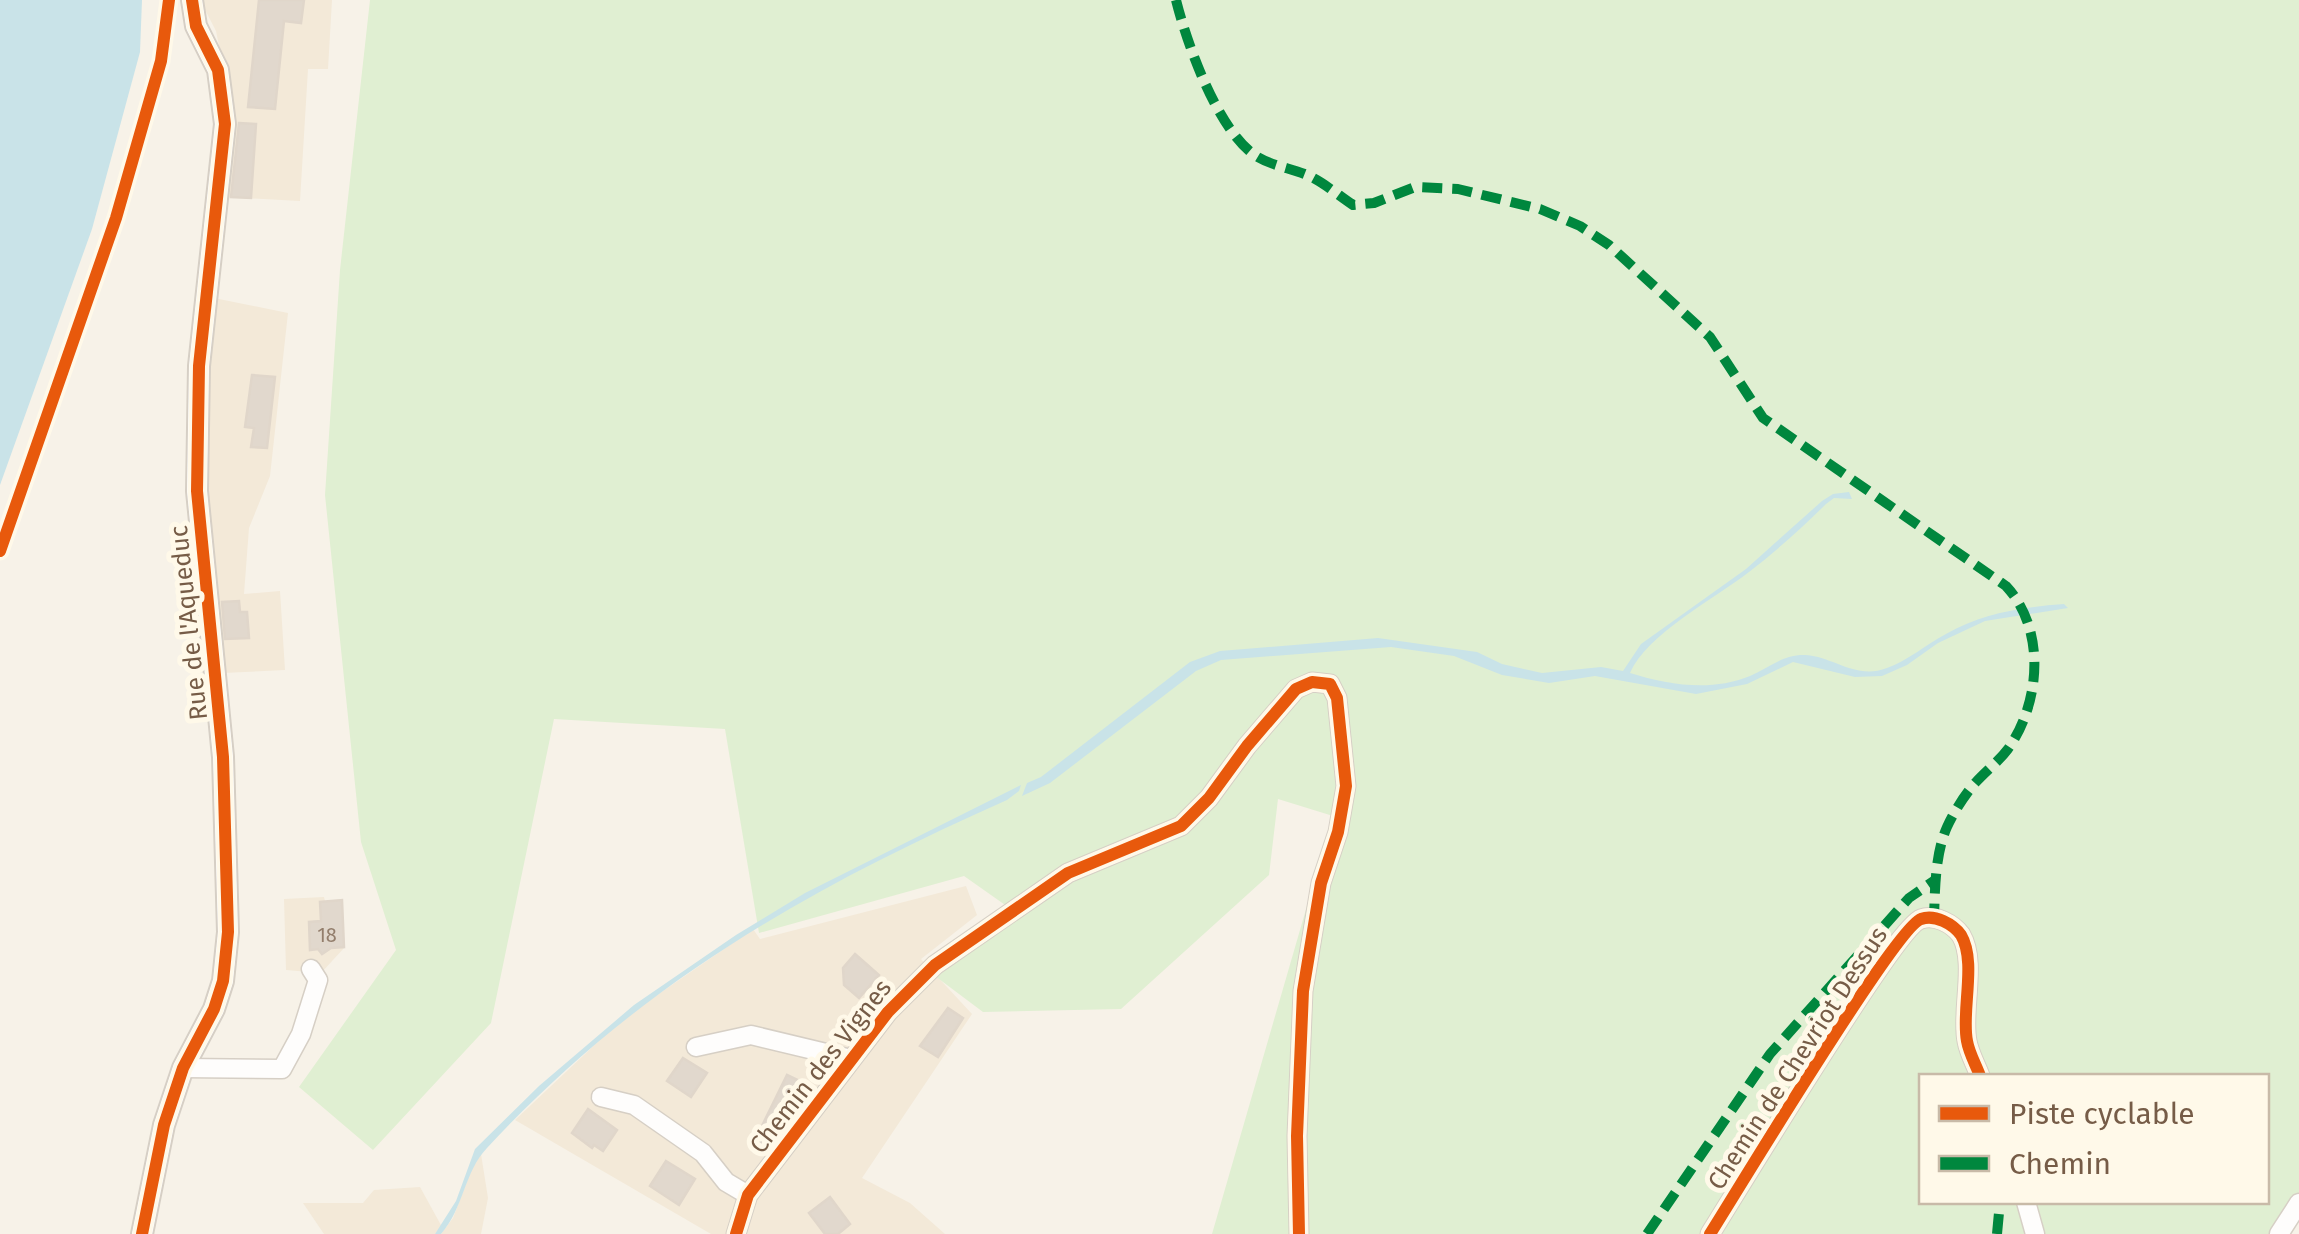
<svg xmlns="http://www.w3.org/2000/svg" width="2299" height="1234" font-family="'Fira Sans',sans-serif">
<rect width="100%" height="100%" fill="#f7f2e8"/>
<g fill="#f3e9d8">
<path d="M 200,0 L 332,0 L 328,69 L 308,69 L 300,201 L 225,197 L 231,104 L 216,31 Z"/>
<path d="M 209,297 L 288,313 L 270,476 L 249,528 L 244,594 L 280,591 L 285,670 L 223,673 L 207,545 Z"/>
<path d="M 966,886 L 977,915 L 921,959 L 972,1014 L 862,1178 L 910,1203 L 945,1234 L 711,1234 L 515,1120 L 621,1020 L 753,929 L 760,939 Z"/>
<path d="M 324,897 L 325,901 L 342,900 L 344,948 L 321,973 L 286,970 L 284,899 Z"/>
<path d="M 481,1154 L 488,1198 L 481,1234 L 441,1234 L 453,1218 L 474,1163 Z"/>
<path d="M 420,1187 L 442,1227 L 435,1234 L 324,1234 L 303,1203 L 363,1203 L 374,1190 Z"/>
</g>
<path fill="#e0efd2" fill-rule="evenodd" d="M 370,0 L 2299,0 L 2299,1197 L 2273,1234 L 1212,1234 L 1333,816 L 1278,799 L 1269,875 L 1121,1009 L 983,1012 L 935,976 L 1008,907 L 964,876 L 759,933 L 725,729 L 554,719 L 491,1023 L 373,1150 L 299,1087 L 396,950 L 361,842 L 325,495 L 340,270 ZM 1922,1076 L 2266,1076 L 2266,1202 L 1922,1202 Z"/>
<g fill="#c9e3e8">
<path d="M 0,0 L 142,0 L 140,52 L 92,229 L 0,485 Z"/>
<path d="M 1849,492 L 1852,499 L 1834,498 L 1826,504 C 1802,528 1776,551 1749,572 C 1714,599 1647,634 1630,673 C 1669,685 1711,692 1750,676 C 1769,668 1783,654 1806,655 C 1834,657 1856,680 1887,668 C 1907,661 1927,644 1946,634 C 1982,613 2023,607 2064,604 L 2068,608 L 1985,621 L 1938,643 L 1907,665 L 1882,676 L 1855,677 L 1793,662 L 1747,684 L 1696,694 L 1595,676 L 1549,683 L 1502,675 L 1454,656 L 1391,647 L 1221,660 L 1196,671 L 1050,783 L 1022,796 L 1027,783 L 1041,777 L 1190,662 L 1220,651 L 1378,638 L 1477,652 L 1502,664 L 1542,673 L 1601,667 L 1623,671 L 1641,644 L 1746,569 L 1822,501 L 1833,494 Z"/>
<path d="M 1021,785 L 1019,791 L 1007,800 C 805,890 639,984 487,1148 C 464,1172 464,1208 441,1234 L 435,1234 L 456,1201 L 475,1149 L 539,1086 L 634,1005 L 736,935 L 805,893 Z"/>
</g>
<g fill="#e1d8cd" stroke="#e0d6ca" stroke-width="2.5">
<path d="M 259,0 L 304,0 L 301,23 L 284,21 L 275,109 L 248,107 Z"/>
<path d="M 239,123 L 256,124 L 251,198 L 231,197 Z"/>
<path d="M 252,375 L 275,377 L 267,448 L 251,447 L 254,428 L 245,427 Z"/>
<path d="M 239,601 L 240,612 L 247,612 L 249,638 L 225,639 L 222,602 Z"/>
<path d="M 342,900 L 344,947 L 331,948 L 322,954 L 318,949 L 310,950 L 309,922 L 321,921 L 320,902 Z"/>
<path d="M 855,954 L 879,975 L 859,998 L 844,985 L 843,968 Z"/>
<path d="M 948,1008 L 963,1018 L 938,1057 L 920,1046 Z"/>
<path d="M 683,1058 L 707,1073 L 691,1097 L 667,1081 Z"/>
<path d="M 787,1075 L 804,1083 L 795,1100 L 802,1103 L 788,1123 L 784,1121 L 764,1154 L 753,1151 L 757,1136 Z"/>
<path d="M 588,1109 L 617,1130 L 603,1151 L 594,1145 L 592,1148 L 572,1133 Z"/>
<path d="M 666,1161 L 695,1179 L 679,1205 L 650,1186 Z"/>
<path d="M 830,1197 L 850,1224 L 838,1234 L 825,1234 L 809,1213 Z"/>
</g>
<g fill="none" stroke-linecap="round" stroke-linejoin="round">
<defs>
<g id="minor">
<path d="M 696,1047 L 751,1035 L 851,1059"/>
<path d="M 183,1068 L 282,1069 L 301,1034 L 318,980 L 311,969"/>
<path d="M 601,1097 L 634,1105 L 703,1153 L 726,1182 L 748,1195"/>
<path d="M 2026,1202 L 2035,1234"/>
<path d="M 736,1234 L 748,1195 L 888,1012 L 935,965 L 1068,873 L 1181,826 L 1209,798 L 1247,746 L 1296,689 L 1312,682 L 1330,684 L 1337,698 L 1346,786 L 1338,832 L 1321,883 L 1303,991 L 1297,1136 L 1299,1234"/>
<path d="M 1710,1234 C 1736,1193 1896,927 1921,919 C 1935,914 1953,924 1961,935 C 1977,962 1961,1011 1967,1041 C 1969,1053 1976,1065 1980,1076"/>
<path d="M 2279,1234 L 2299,1203"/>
</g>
<path id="tertiary" d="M 142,1234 L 164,1125 L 183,1068 L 214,1009 L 223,981 L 228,932 L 223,757 L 197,491 L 199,366 L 225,124 L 218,70 L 196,26 L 192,0"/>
</defs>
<use href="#minor" stroke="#d6cfc5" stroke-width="21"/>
<use href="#tertiary" stroke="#d6cfc5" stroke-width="24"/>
<use href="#minor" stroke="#fefdfc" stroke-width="18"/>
<use href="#tertiary" stroke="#fefdfc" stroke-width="20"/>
<g stroke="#00873e" stroke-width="10" stroke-dasharray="20 10" stroke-linecap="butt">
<path d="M 1176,0 C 1187,44 1218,131 1256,156 C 1272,166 1291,168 1307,175 C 1323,182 1338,195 1353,205 L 1374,203 L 1415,187 L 1458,189 L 1540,209 L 1580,226 L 1609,245 L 1710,337 L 1763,418 L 2006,586 C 2046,629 2041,702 2008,749 C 1999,761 1986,771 1976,782 C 1965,794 1954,812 1947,827 C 1935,854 1935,889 1934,918"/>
<path d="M 1647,1234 L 1770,1054 L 1909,898 L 1935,880"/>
<path d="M 1997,1234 L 2000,1202"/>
</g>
<defs>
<g id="cycleway">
<path d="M 0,551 L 116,218 L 161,61 L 169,0"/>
<path d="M 142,1234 L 164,1125 L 183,1068 L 214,1009 L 223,981 L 228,932 L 223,757 L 197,491 L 199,366 L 225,124 L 218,70 L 196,26 L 192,0"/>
<path d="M 736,1234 L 748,1195 L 888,1012 L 935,965 L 1068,873 L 1181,826 L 1209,798 L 1247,746 L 1296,689 L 1312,682 L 1330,684 L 1337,698 L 1346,786 L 1338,832 L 1321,883 L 1303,991 L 1297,1136 L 1299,1234"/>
<path d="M 1710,1234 C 1736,1193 1896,927 1921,919 C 1935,914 1953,924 1961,935 C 1977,962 1961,1011 1967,1041 C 1969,1053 1976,1065 1980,1076"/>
</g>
</defs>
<use href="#cycleway" stroke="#fff9e9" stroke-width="19"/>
<use href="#cycleway" stroke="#e8590c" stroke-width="12"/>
</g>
<g text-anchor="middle" stroke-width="10" stroke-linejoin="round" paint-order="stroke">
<g font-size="20" fill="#937e6c">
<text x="327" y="942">18</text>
</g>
<g font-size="25" fill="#765c47" stroke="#fff9e9">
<text transform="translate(188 623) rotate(-96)" y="9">Rue de l'Aqueduc</text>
<text transform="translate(1797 1058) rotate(-57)" y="9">Chemin de Chevriot Dessus</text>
<text transform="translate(820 1066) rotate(-52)" y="9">Chemin des Vignes</text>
</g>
</g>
<rect x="1919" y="1074" width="350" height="130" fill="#fff9e9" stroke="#c8baa8" stroke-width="2.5"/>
<rect x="1939" y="1106" width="50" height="15" fill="#e8590c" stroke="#c8baa8" stroke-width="2.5"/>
<text x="2009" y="1124" font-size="30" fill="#765c47">Piste cyclable</text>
<rect x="1939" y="1156" width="50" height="15" fill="#00873e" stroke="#c8baa8" stroke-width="2.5"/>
<text x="2009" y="1174" font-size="30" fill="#765c47">Chemin</text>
</svg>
